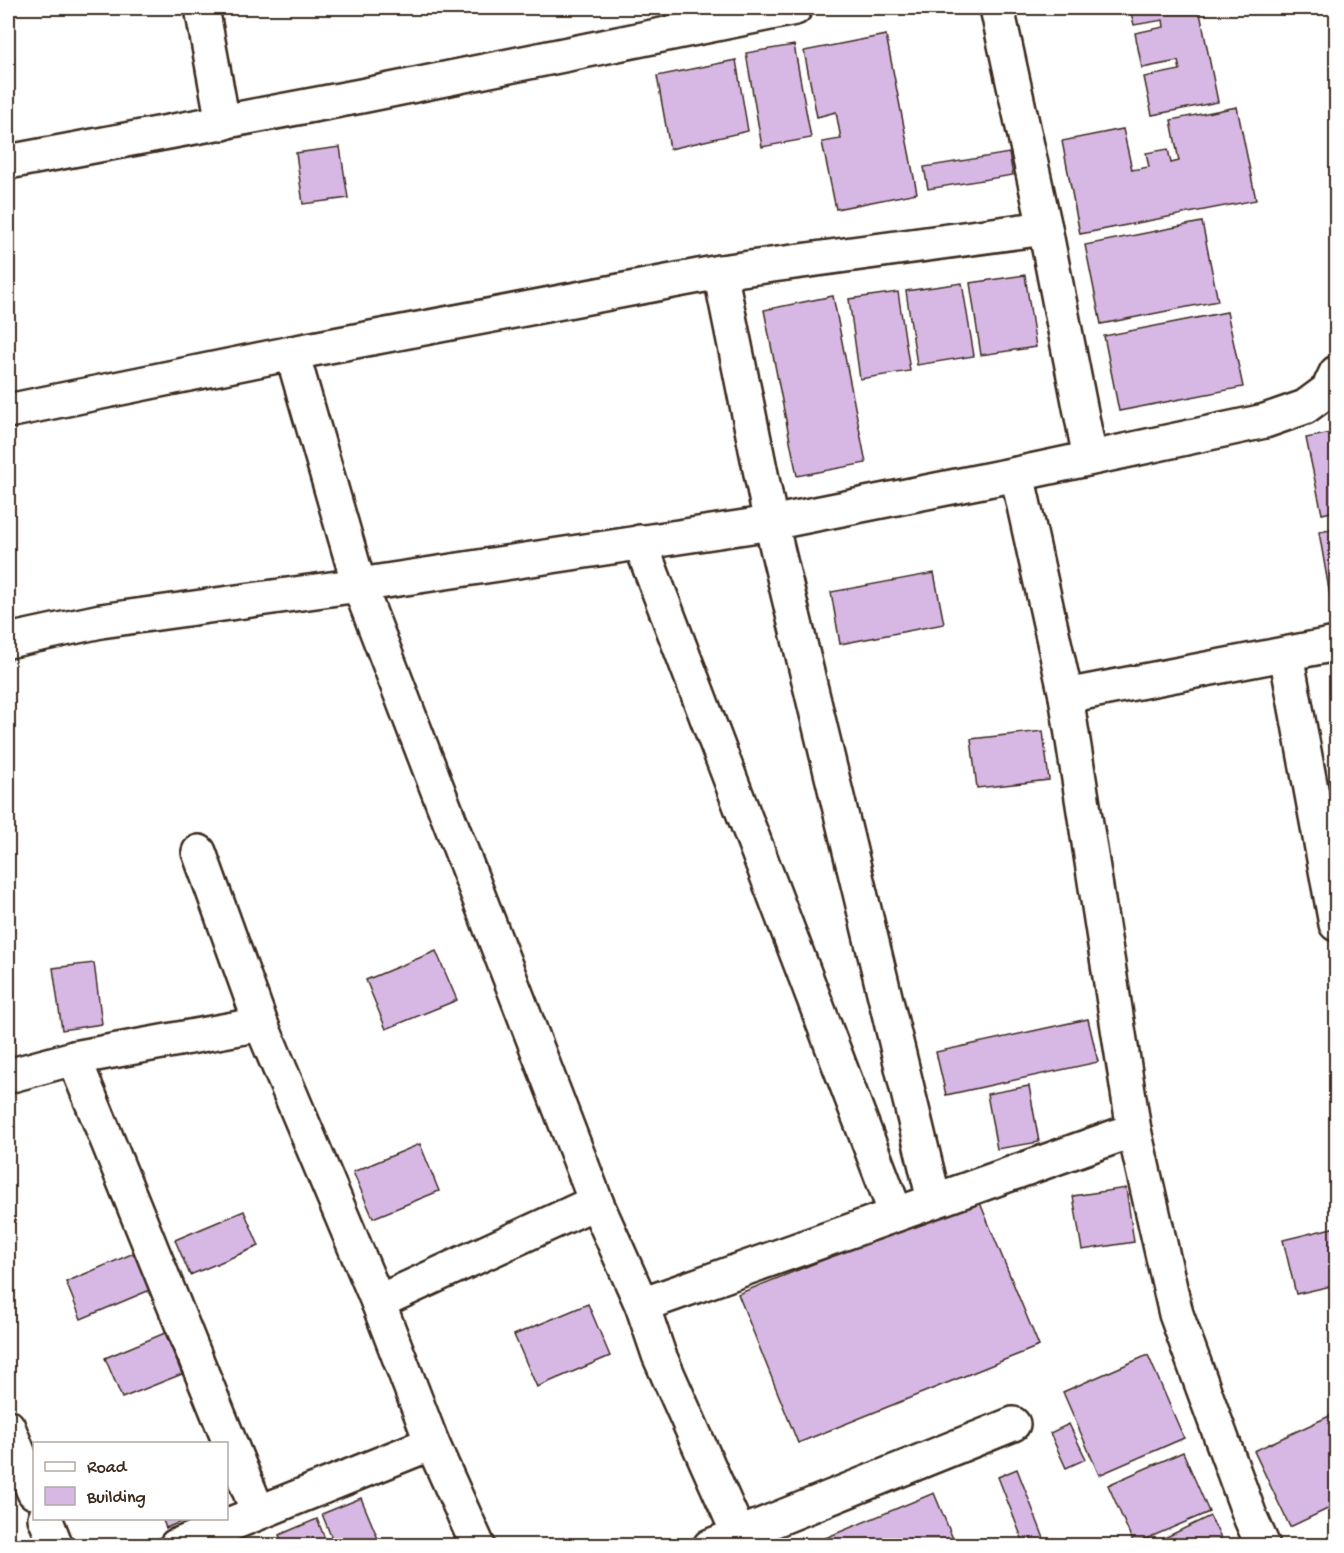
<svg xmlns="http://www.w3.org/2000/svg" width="1344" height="1553" font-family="'Gochi Hand',sans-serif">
<rect width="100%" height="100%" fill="#fff"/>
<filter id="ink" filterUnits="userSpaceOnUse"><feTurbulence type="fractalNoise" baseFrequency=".0167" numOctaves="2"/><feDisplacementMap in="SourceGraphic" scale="12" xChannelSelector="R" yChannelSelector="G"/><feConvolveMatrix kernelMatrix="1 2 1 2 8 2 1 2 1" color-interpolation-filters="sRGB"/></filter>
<g filter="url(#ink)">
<g fill="#d7b8e4" stroke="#3b2a1e" stroke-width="1.5">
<path d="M 1130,8 L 1199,8 L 1218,102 L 1152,115 L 1144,77 L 1180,70 L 1178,61 L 1142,68 L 1135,33 L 1164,27 L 1163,20 L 1134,25 Z"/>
<path d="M 886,35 L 917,193 L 836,209 L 822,142 L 841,139 L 836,112 L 817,117 L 804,51 Z"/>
<path d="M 794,45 L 811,138 L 762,147 L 746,53 Z"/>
<path d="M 736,60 L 748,131 L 670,149 L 657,76 Z"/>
<path d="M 1237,107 L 1256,200 L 1080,234 L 1062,141 L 1123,129 L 1132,170 L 1149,167 L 1146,153 L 1168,149 L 1171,163 L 1179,161 L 1171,120 Z"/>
<path d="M 340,147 L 348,198 L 303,204 L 296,153 Z"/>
<path d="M 1009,153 L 1013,175 L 928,189 L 924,167 Z"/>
<path d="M 1202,222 L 1218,301 L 1101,324 L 1085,245 Z"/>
<path d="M 1025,275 L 1036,347 L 981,355 L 970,283 Z"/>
<path d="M 962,283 L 974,356 L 917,365 L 906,291 Z"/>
<path d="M 898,292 L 910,371 L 860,379 L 849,299 Z"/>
<path d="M 833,296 L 866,463 L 797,476 L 764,310 Z"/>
<path d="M 1227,312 L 1243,387 L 1119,411 L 1104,336 Z"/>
<path d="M 1336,432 L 1336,511 L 1322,514 L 1306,438 Z"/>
<path d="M 1336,529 L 1336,613 L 1333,613 L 1319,532 Z"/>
<path d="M 934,573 L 944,624 L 840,644 L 831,592 Z"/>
<path d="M 1043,731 L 1049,780 L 977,788 L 971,739 Z"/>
<path d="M 436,951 L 457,1000 L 386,1029 L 366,980 Z"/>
<path d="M 94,963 L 102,1024 L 62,1030 L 53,968 Z"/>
<path d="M 8,975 L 15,1040 L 8,1041 Z"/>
<path d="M 1088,1019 L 1098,1062 L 946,1095 L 936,1052 Z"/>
<path d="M 1029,1086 L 1039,1142 L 997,1149 L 987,1094 Z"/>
<path d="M 420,1144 L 439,1191 L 373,1218 L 353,1172 Z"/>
<path d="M 1126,1188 L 1134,1242 L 1082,1250 L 1073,1196 Z"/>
<path d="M 978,1198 L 1039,1346 L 798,1443 L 738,1294 Z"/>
<path d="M 244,1211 L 259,1246 L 190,1275 L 175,1240 Z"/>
<path d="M 1336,1227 L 1336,1285 L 1296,1294 L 1283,1240 Z"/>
<path d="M 134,1253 L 150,1290 L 81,1319 L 66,1282 Z"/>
<path d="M 588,1304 L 610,1356 L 537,1387 L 514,1335 Z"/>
<path d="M 165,1333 L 182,1374 L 122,1398 L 105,1358 Z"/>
<path d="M 1148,1355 L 1184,1438 L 1099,1475 L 1063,1392 Z"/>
<path d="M 1336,1413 L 1336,1505 L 1290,1527 L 1254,1451 Z"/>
<path d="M 1069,1424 L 1086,1459 L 1066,1468 L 1050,1433 Z"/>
<path d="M 1183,1452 L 1209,1512 L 1134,1544 L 1108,1485 Z"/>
<path d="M 1017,1469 L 1047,1546 L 1025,1546 L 998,1477 Z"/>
<path d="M 934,1493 L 956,1546 L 806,1546 Z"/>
<path d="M 361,1498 L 381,1546 L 335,1546 L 322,1514 Z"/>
<path d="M 1210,1516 L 1225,1546 L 1148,1546 Z"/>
<path d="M 162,1518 L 190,1518 L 166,1528 Z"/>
<path d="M 317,1519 L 328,1546 L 284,1546 L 279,1535 Z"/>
</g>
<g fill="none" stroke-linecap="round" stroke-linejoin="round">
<defs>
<g id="minor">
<path d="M 202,8 L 223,123"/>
<path d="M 997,8 L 1045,228 L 1090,458"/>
<path d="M 8,162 L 361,96 L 795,8"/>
<path d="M 720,272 L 771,523 L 934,1200"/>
<path d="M 292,353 L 720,272 L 1045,228"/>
<path d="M 1017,474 L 1066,696 L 1134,1130 L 1176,1314 L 1251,1519 L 1263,1546"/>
<path d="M 640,542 L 896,1214"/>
<path d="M 8,641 L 101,621 L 359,585 L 771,523 L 1017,474 L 1265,421 L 1305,407 L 1328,390 L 1336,373"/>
<path d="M 1286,654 L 1336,924"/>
<path d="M 1066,696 L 1336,644"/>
<path d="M 199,852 L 261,1024 L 378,1302 L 432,1443 L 478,1546"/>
<path d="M 74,1058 L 258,1512"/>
<path d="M 8,1076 L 74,1058 L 261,1024"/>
<path d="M 378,1302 L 596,1202"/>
<path d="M 642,1305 L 1134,1130"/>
<path d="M 8,1427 L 34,1492"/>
<path d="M 45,1518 L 56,1546"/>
<path d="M 176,1546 L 432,1443"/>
<path d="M 710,1546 L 1013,1424"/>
</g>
<path id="tertiary" d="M 8,411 L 292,353 L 359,585 L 596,1202 L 642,1305 L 659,1355 L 744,1546"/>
</defs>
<use href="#minor" stroke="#3b2a1e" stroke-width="38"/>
<use href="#tertiary" stroke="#3b2a1e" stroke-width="38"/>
<use href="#minor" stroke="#fff" stroke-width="33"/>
<use href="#tertiary" stroke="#fff" stroke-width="33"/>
</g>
</g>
<rect width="1344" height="1553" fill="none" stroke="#fff" stroke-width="30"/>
<rect x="15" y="15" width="1314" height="1523" fill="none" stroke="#3b2a1e" stroke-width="2" filter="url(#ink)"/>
<rect x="33" y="1442" width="195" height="78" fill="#ffffff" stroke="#b1aaa5" stroke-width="1.5"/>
<rect x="45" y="1462" width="30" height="9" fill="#ffffff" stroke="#b1aaa5" stroke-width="1.5"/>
<text x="87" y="1472" font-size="18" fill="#3b2a1e">Road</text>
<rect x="45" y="1487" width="30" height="18" fill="#d7b8e4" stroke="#b1aaa5" stroke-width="1.5"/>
<text x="87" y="1502" font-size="18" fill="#3b2a1e">Building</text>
</svg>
